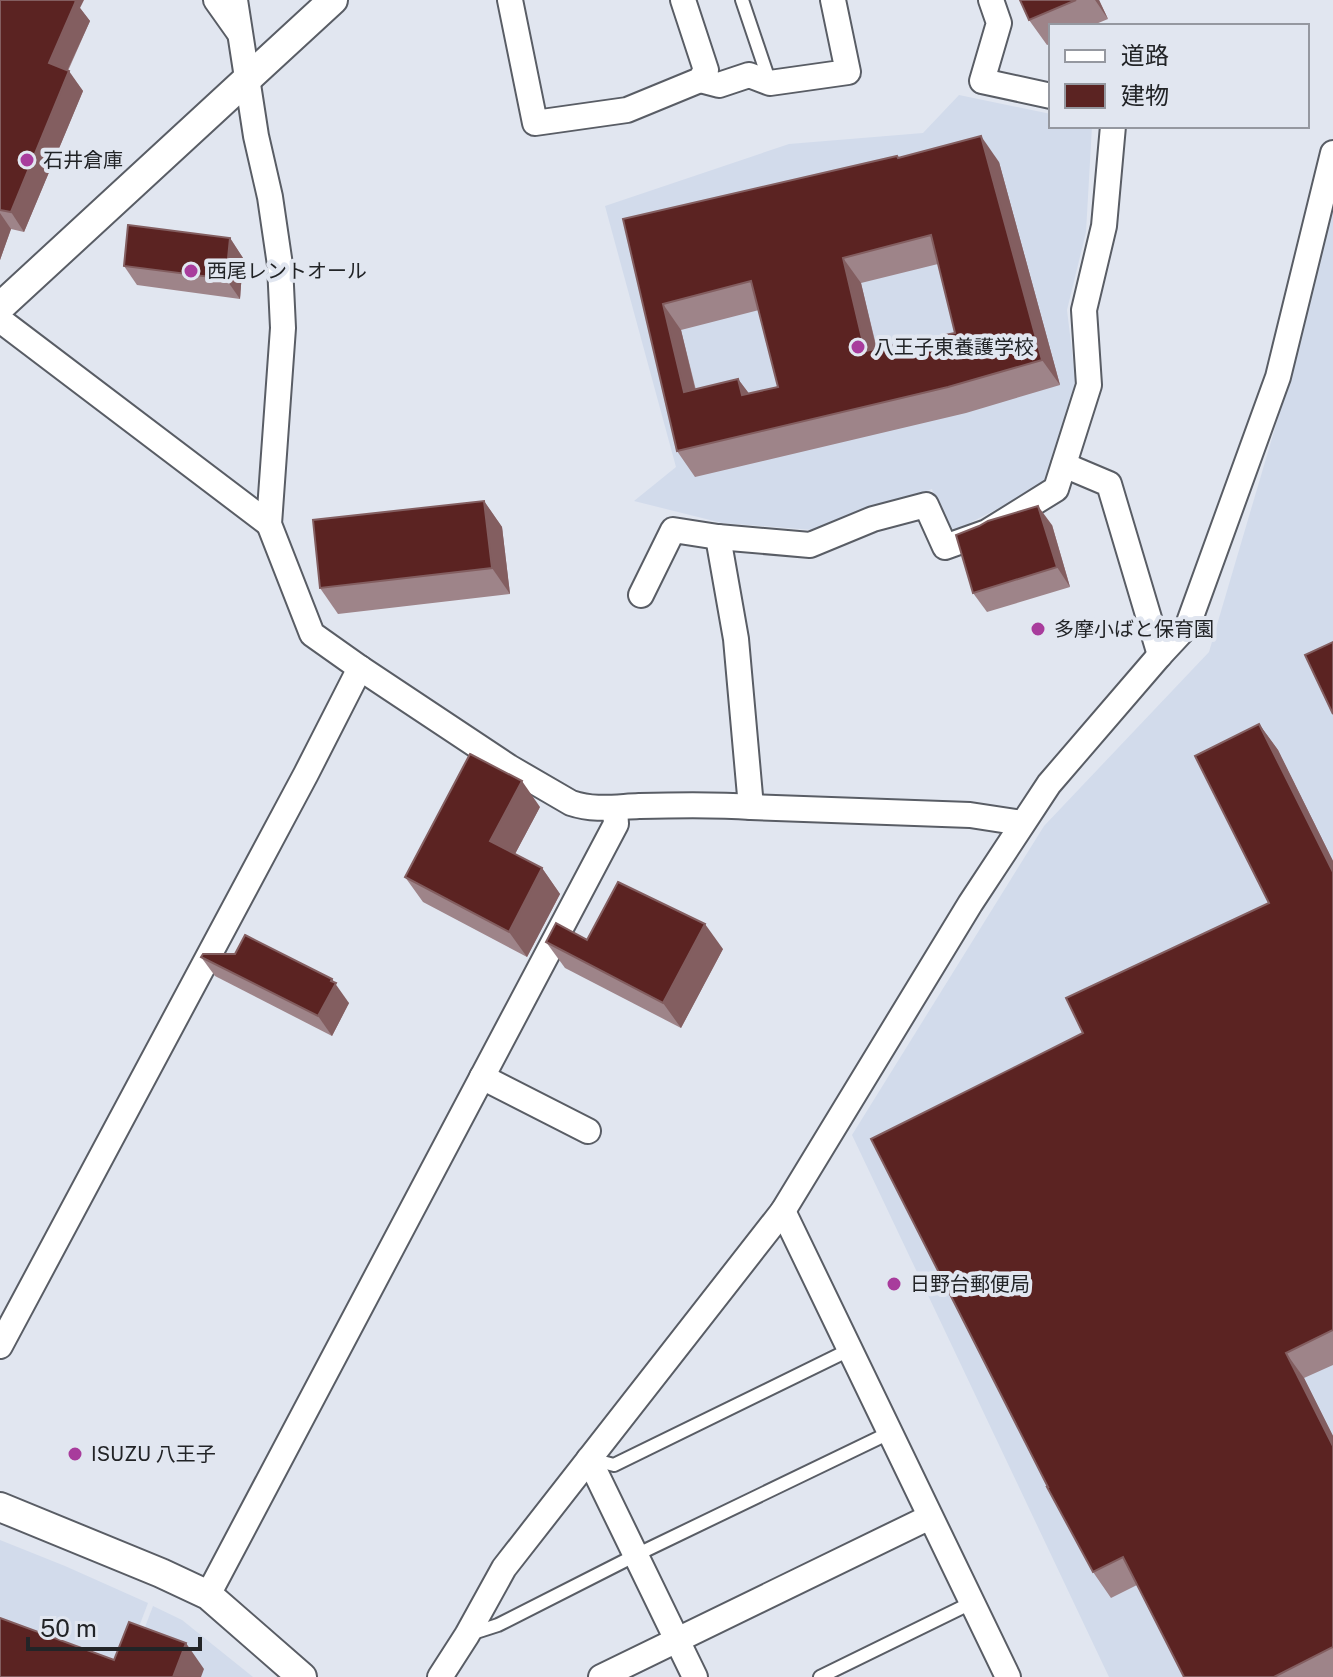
<svg xmlns="http://www.w3.org/2000/svg" width="1333" height="1677" font-family="'Public Sans','Noto Sans JP',sans-serif">
<rect width="100%" height="100%" fill="#e1e6f0"/>
<g fill="#d2dbeb">
<path d="M 959,95 L 1051,114 L 1051,126 L 1092,126 L 1086,232 L 1067,310 L 1076,384 L 1048,483 L 948,534 L 932,489 L 813,530 L 722,523 L 634,501 L 676,467 L 605,206 L 789,144 L 923,133 Z"/>
<path d="M 1333,207 L 1333,1677 L 1109,1677 L 852,1135 L 1044,826 L 1209,652 L 1285,394 Z"/>
<path d="M 0,1540 L 65,1566 L 148,1603 L 120,1677 L 0,1677 Z"/>
<path d="M 153,1606 L 182,1620 L 253,1677 L 126,1677 Z"/>
</g>
<g fill="none" stroke-linecap="round" stroke-linejoin="round">
<defs>
<g id="service">
<path d="M 742,0 L 770,83"/>
<path d="M 591,1459 L 614,1465 L 849,1350"/>
<path d="M 470,1634 L 498,1625 L 636,1555 L 889,1433"/>
<path d="M 820,1677 L 971,1603"/>
</g>
<g id="minor">
<path d="M 216,0 L 238,31"/>
<path d="M 235,0 L 256,136 L 270,197 L 280,265 L 283,328 L 269,524 L 312,634 L 360,668 L 509,767 L 571,803 C 595,811 615,807 639,806 C 677,805 714,804 751,807 L 970,815 L 1022,823"/>
<path d="M 510,0 L 535,123 L 627,110 L 700,80 L 706,70 L 683,0"/>
<path d="M 991,0 L 999,23 L 982,81 L 1051,96"/>
<path d="M 700,80 L 719,85 L 749,75 L 770,83 L 848,72 L 833,0"/>
<path d="M 0,320 L 269,524"/>
<path d="M 1064,465 L 1109,484 L 1160,655"/>
<path d="M 718,537 L 736,639 L 751,807"/>
<path d="M 641,595 L 673,530 L 718,537 L 810,545 L 873,519 L 926,505 L 945,547 L 987,532 L 1056,489 L 1089,385 L 1084,310 L 1104,226 L 1113,126"/>
<path d="M 482,1077 L 588,1131"/>
<path d="M 783,1211 L 1008,1677"/>
<path d="M 0,1346 L 306,774 L 360,668"/>
<path d="M 589,1459 L 695,1677"/>
<path d="M 208,1595 L 616,824 L 615,809"/>
<path d="M 440,1677 L 467,1635 L 504,1568 L 783,1211 L 970,904 L 1049,784 L 1160,655 L 1188,625 L 1278,377 L 1333,153"/>
<path d="M 601,1677 L 930,1517"/>
</g>
<g id="tertiary">
<path d="M 0,307 L 333,0"/>
<path d="M 0,1507 L 161,1573 L 208,1595 L 302,1677"/>
</g>
</defs>
<use href="#service" stroke="#595d65" stroke-width="16"/>
<use href="#minor" stroke="#595d65" stroke-width="28"/>
<use href="#tertiary" stroke="#595d65" stroke-width="32"/>
<use href="#service" stroke="#fff" stroke-width="12"/>
<use href="#minor" stroke="#fff" stroke-width="24"/>
<use href="#tertiary" stroke="#fff" stroke-width="28"/>
</g>
<g fill="#9e8489" fill-rule="evenodd">
<path d="M 0,0 L 80,8 L 90,21 L 68,71 L 83,91 L 24,232 L 11,229 L 0,260 Z"/>
<path d="M 1020,0 L 1099,0 L 1108,19 L 1091,26 L 1051,26 L 1051,44 L 1047,45 L 1029,20 Z"/>
<path d="M 897,156 L 899,158 L 999,162 L 1060,385 L 966,413 L 695,477 L 677,451 L 623,219 ZM 938,264 L 955,333 L 877,349 L 861,283 ZM 759,310 L 778,387 L 749,394 L 738,379 L 696,390 L 681,330 Z"/>
<path d="M 230,238 L 243,258 L 240,299 L 137,285 L 124,266 Z"/>
<path d="M 484,501 L 502,527 L 510,594 L 338,614 L 320,588 Z"/>
<path d="M 1052,525 L 1070,587 L 987,612 L 973,593 Z"/>
<path d="M 1259,724 L 1278,750 L 1333,861 L 1333,1365 L 1304,1378 L 1333,1436 L 1333,1677 L 1184,1677 L 1137,1585 L 1111,1598 L 1093,1572 L 1048,1487 L 1083,1033 L 1269,903 Z"/>
<path d="M 540,807 L 515,854 L 542,868 L 560,894 L 527,957 L 423,902 L 405,877 Z"/>
<path d="M 587,940 L 723,949 L 681,1028 L 565,968 L 546,942 Z"/>
<path d="M 201,957 L 349,1003 L 332,1036 L 215,976 Z"/>
</g>
<g fill="#835e60">
<path d="M 68,0 L 84,0 L 80,8 L 90,21 L 62,82 L 49,63 Z"/>
<path d="M 1095,0 L 1099,0 L 1108,19 Z"/>
<path d="M 69,71 L 83,91 L 24,232 L 11,212 Z"/>
<path d="M 981,136 L 999,162 L 1060,385 L 1042,360 Z"/>
<path d="M 0,213 L 11,229 L 0,260 Z"/>
<path d="M 230,238 L 243,258 L 240,299 L 226,279 Z"/>
<path d="M 843,258 L 861,283 L 883,377 L 865,351 Z"/>
<path d="M 663,304 L 681,330 L 702,418 L 684,392 Z"/>
<path d="M 738,379 L 757,404 L 742,395 Z"/>
<path d="M 484,501 L 502,527 L 510,594 L 492,568 Z"/>
<path d="M 1038,506 L 1052,525 L 1070,587 L 1057,567 Z"/>
<path d="M 1259,724 L 1278,750 L 1333,861 L 1333,872 Z"/>
<path d="M 522,781 L 540,807 L 508,867 L 490,841 Z"/>
<path d="M 542,868 L 560,894 L 527,957 L 509,932 Z"/>
<path d="M 705,924 L 723,949 L 681,1028 L 663,1003 Z"/>
<path d="M 332,979 L 349,1003 L 332,1036 L 318,1016 Z"/>
<path d="M 1286,1353 L 1304,1378 L 1333,1436 L 1333,1446 Z"/>
<path d="M 186,1643 L 204,1669 L 201,1677 L 173,1677 Z"/>
</g>
<g fill="#5b2322" stroke="#835e60" stroke-width="2" fill-rule="evenodd">
<path d="M 0,0 L 74,0 L 76,1 L 49,63 L 69,71 L 11,212 L 0,210 Z"/>
<path d="M 1020,0 L 1076,0 L 1029,20 Z"/>
<path d="M 981,136 L 1042,360 L 948,387 L 677,451 L 623,219 L 897,156 L 898,158 ZM 931,235 L 955,333 L 865,351 L 843,258 ZM 751,281 L 778,387 L 742,395 L 738,379 L 684,392 L 663,304 Z"/>
<path d="M 128,225 L 230,238 L 226,279 L 124,266 Z"/>
<path d="M 484,501 L 492,568 L 320,588 L 313,520 Z"/>
<path d="M 1038,506 L 1057,567 L 973,593 L 956,535 L 979,526 L 988,521 Z"/>
<path d="M 1333,642 L 1333,714 L 1305,655 Z"/>
<path d="M 1259,724 L 1333,872 L 1333,1330 L 1286,1353 L 1333,1446 L 1333,1647 L 1274,1677 L 1184,1677 L 1123,1557 L 1093,1572 L 1047,1487 L 1048,1487 L 871,1139 L 1083,1033 L 1066,998 L 1269,903 L 1195,756 Z"/>
<path d="M 470,754 L 522,781 L 490,841 L 542,868 L 509,932 L 405,877 Z"/>
<path d="M 618,882 L 705,924 L 663,1003 L 546,942 L 556,923 L 587,940 Z"/>
<path d="M 245,935 L 332,979 L 331,981 L 336,983 L 318,1016 L 201,957 L 203,954 L 235,954 Z"/>
<path d="M 0,1618 L 114,1660 L 129,1622 L 186,1643 L 173,1677 L 0,1677 Z"/>
</g>
<g fill="#a83c9c" stroke="#e1e6f0" stroke-width="3">
<circle cx="27" cy="160" r="8"/>
<circle cx="191" cy="271" r="8"/>
<circle cx="858" cy="347" r="8"/>
<circle cx="1038" cy="629" r="8"/>
<circle cx="894" cy="1284" r="8"/>
<circle cx="75" cy="1454" r="8"/>
</g>
<g text-anchor="middle" stroke-width="8" stroke-linejoin="round" paint-order="stroke">
<g font-size="20" fill="#222427" stroke="#e1e6f0" text-anchor="start">
<text x="43" y="167">石井倉庫</text>
<text x="207" y="278">西尾レントオール</text>
<text x="874" y="354">八王子東養護学校</text>
<text x="1054" y="636">多摩小ばと保育園</text>
<text x="910" y="1291">日野台郵便局</text>
<text x="91" y="1461">ISUZU 八王子</text>
</g>
</g>
<rect x="1049" y="24" width="260" height="104" fill="#e1e6f0" stroke="#9598a0" stroke-width="2"/>
<rect x="1065" y="50" width="40" height="12" fill="#ffffff" stroke="#9598a0" stroke-width="2"/>
<text x="1121" y="64" font-size="24" fill="#222427">道路</text>
<rect x="1065" y="84" width="40" height="24" fill="#5b2322" stroke="#9598a0" stroke-width="2"/>
<text x="1121" y="104" font-size="24" fill="#222427">建物</text>
<path d="M28 1637v12h172v-12" fill="none" stroke="#222427" stroke-width="4"/>
<text x="40" y="1637" font-size="24" fill="#222427" stroke="#e1e6f0" stroke-width="6" paint-order="stroke">50 m</text>
</svg>
